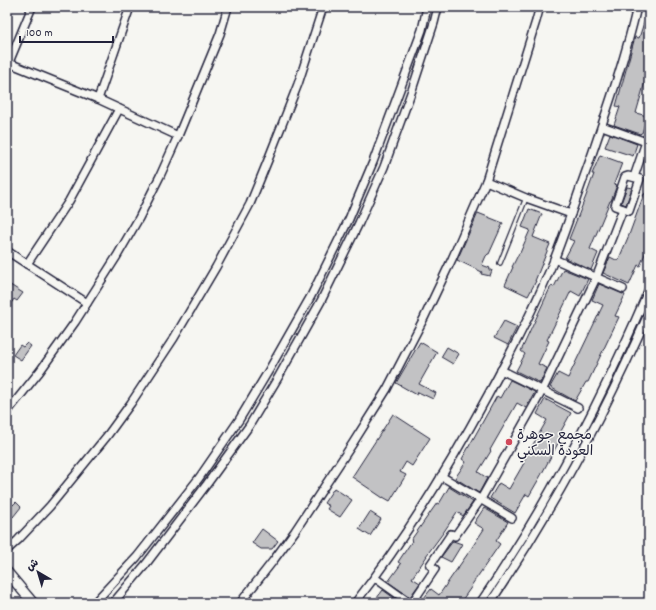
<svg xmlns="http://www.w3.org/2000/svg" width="656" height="610" font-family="Dekko,'Playpen Sans Arabic',sans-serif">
<rect width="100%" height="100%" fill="#f6f6f2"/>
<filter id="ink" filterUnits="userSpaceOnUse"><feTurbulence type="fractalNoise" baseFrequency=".025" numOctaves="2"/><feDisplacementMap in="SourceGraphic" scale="8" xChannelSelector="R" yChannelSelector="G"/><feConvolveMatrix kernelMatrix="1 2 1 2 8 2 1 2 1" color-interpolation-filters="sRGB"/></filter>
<g filter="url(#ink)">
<g fill="#c2c2c4" stroke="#22223b">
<path d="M 647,13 L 649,13 L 649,68 L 636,113 L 647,116 L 642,133 L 641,133 L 640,134 L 614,125 L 620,107 L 616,106 L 635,37 L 639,38 Z"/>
<path d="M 610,134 L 637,144 L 633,156 L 605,147 Z"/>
<path d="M 600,155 L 622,163 L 614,184 L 617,185 L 611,201 L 610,201 L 590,249 L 598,253 L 591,270 L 565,258 L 574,241 L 569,239 L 586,196 L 594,174 L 592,174 Z"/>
<path d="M 649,184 L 649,244 L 640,266 L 638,265 L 629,285 L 603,273 L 610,257 L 618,261 L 629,235 L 644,194 L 645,194 Z"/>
<path d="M 627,187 L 632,188 L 626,205 L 621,203 Z"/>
<path d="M 529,209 L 542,214 L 533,237 L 550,244 L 535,281 L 536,281 L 528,296 L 505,285 L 513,267 L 512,267 L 519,253 L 520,253 L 530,230 L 522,227 Z"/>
<path d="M 478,213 L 503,223 L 489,254 L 488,254 L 486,256 L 482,265 L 490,268 L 489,270 L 492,270 L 490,276 L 481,274 L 482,272 L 457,260 Z"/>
<path d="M 563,269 L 588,279 L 580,296 L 571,291 L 547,340 L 549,341 L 538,364 L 547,368 L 540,383 L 516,371 L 525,354 L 521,351 L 532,327 L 551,286 L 554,287 Z"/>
<path d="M 7,283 L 23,293 L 17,301 L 14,299 L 10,305 L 7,303 Z"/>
<path d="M 599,284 L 625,295 L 615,316 L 619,317 L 608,340 L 588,382 L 586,382 L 575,401 L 550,387 L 558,373 L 568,378 L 592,328 L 603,305 L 592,300 Z"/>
<path d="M 504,321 L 517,327 L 508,345 L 494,338 Z"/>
<path d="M 420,342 L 437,352 L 419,384 L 436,393 L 433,399 L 418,392 L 417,395 L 396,383 Z"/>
<path d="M 27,343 L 31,346 L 21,360 L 13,355 L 20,345 L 23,347 Z"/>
<path d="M 447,347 L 459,354 L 453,364 L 441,357 Z"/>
<path d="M 510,380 L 535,392 L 526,408 L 517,403 L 490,450 L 491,451 L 478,472 L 487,478 L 479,493 L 455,478 L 466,462 L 462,459 L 497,396 L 500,398 Z"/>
<path d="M 545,399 L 571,413 L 561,431 L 564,432 L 540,477 L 529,496 L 526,494 L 515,513 L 490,498 L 499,483 L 509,489 L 524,463 L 523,462 L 547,420 L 537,414 Z"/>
<path d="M 393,414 L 430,438 L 412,466 L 406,462 L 400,472 L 406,475 L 390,501 L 383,497 L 383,498 L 352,477 Z"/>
<path d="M 449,487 L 473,502 L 463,516 L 457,512 L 443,533 L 426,556 L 427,556 L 412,578 L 420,583 L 410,597 L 388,582 L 401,564 L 398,562 L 412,541 L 411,540 L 437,503 L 439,504 Z"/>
<path d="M 334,488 L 352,500 L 340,517 L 327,509 L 329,506 L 324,503 Z"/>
<path d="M 16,502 L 21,507 L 13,517 L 7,512 L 7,510 L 12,504 L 13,505 Z"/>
<path d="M 484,508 L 508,522 L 496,541 L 500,544 L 471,586 L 472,586 L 460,603 L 420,603 L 431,589 L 439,595 L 471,549 L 484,529 L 474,523 Z"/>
<path d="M 370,512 L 381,519 L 370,536 L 359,529 Z"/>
<path d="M 262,529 L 278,541 L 272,549 L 261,549 L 252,543 Z"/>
<path d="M 453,541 L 462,544 L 451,562 L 441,557 Z"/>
<path d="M 383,590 L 401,603 L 373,603 Z"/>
</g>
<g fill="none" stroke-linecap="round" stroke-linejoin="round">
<defs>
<path id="lane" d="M 500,263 L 526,198"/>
<g id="street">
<path d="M 645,7 L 649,8"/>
<path d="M 9,63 L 98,99 L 178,136"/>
<path d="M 7,67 L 32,7"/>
<path d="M 98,99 L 130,7"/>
<path d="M 602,126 L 649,143"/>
<path d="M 628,176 L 640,179 L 629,211 L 615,206 L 625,177 Z"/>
<path d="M 634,177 L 649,133"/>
<path d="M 486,181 L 526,198 L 571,214"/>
<path d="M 7,251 L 87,303"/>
<path d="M 554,259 L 623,289"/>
<path d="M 27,264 L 69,201 L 119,109"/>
<path d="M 501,370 L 578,408"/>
<path d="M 7,412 L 40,371 L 75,322 L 117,256 L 139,218 L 160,176 L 178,136 L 220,34 L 228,7"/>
<path d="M 441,476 L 512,518"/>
<path d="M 7,550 L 18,540 L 50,506 L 107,436 L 131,403 L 174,338 L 216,267 L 250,204 L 268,160 L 298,84 L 323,7"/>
<path d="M 375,578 L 410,603"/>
<path d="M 94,603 L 137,557 L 199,478 L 239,420 L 269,370 L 311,296 L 349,219 L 373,162 L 422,30 L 427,7"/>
<path d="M 113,603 L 146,564 L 207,484 L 249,426 L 279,376 L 321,301 L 359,223 L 384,167 L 412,90 L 434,23 L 438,7"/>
<path d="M 240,603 L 273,561 L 295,531 L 353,443 L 387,389 L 424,318 L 452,259 L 486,181 L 536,21 L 539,10 L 538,7"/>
<path d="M 355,603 C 406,538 449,467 488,395 C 512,351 535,307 554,260 C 567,227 578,193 590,160 C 607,110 625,59 637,7"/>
<path d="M 412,603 L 435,569 L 430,565 L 451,534 L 455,536 L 481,499 L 542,391 L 596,278 L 623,209"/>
<path d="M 480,603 C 548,505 602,399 649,289"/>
<path d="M 490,603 C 552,511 605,414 649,312"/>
</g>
<path id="secondary" d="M 7,572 L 33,603"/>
</defs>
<use href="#lane" stroke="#22223b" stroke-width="6"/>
<use href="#street" stroke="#22223b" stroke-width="10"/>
<use href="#secondary" stroke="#22223b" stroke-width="12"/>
<use href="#lane" stroke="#f6f6f2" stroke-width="3.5"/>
<use href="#street" stroke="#f6f6f2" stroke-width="7"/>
<use href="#secondary" stroke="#f6f6f2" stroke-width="9"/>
</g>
</g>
<circle fill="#d1495b" stroke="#f6f6f2" stroke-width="1.5" cx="509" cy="442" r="4"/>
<g text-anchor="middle" stroke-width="3" stroke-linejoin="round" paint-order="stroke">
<g font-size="14" fill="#22223b" stroke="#f6f6f2" text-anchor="start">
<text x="517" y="439">مجمع جوهرة<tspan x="517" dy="16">العودة السكني</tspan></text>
</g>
</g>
<rect width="656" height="610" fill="none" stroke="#f6f6f2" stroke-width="24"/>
<rect x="12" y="12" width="632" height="586" fill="none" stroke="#22223b" stroke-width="1.5" filter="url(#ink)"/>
<g transform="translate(38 572) rotate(322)" stroke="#f6f6f2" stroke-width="3" paint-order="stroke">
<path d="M0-3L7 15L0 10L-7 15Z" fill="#22223b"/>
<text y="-6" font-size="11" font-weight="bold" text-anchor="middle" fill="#22223b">ش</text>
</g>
<path d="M20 36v6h93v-6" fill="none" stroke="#22223b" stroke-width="2"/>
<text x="26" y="36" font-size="12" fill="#22223b" stroke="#f6f6f2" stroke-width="3" paint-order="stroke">100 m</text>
</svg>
